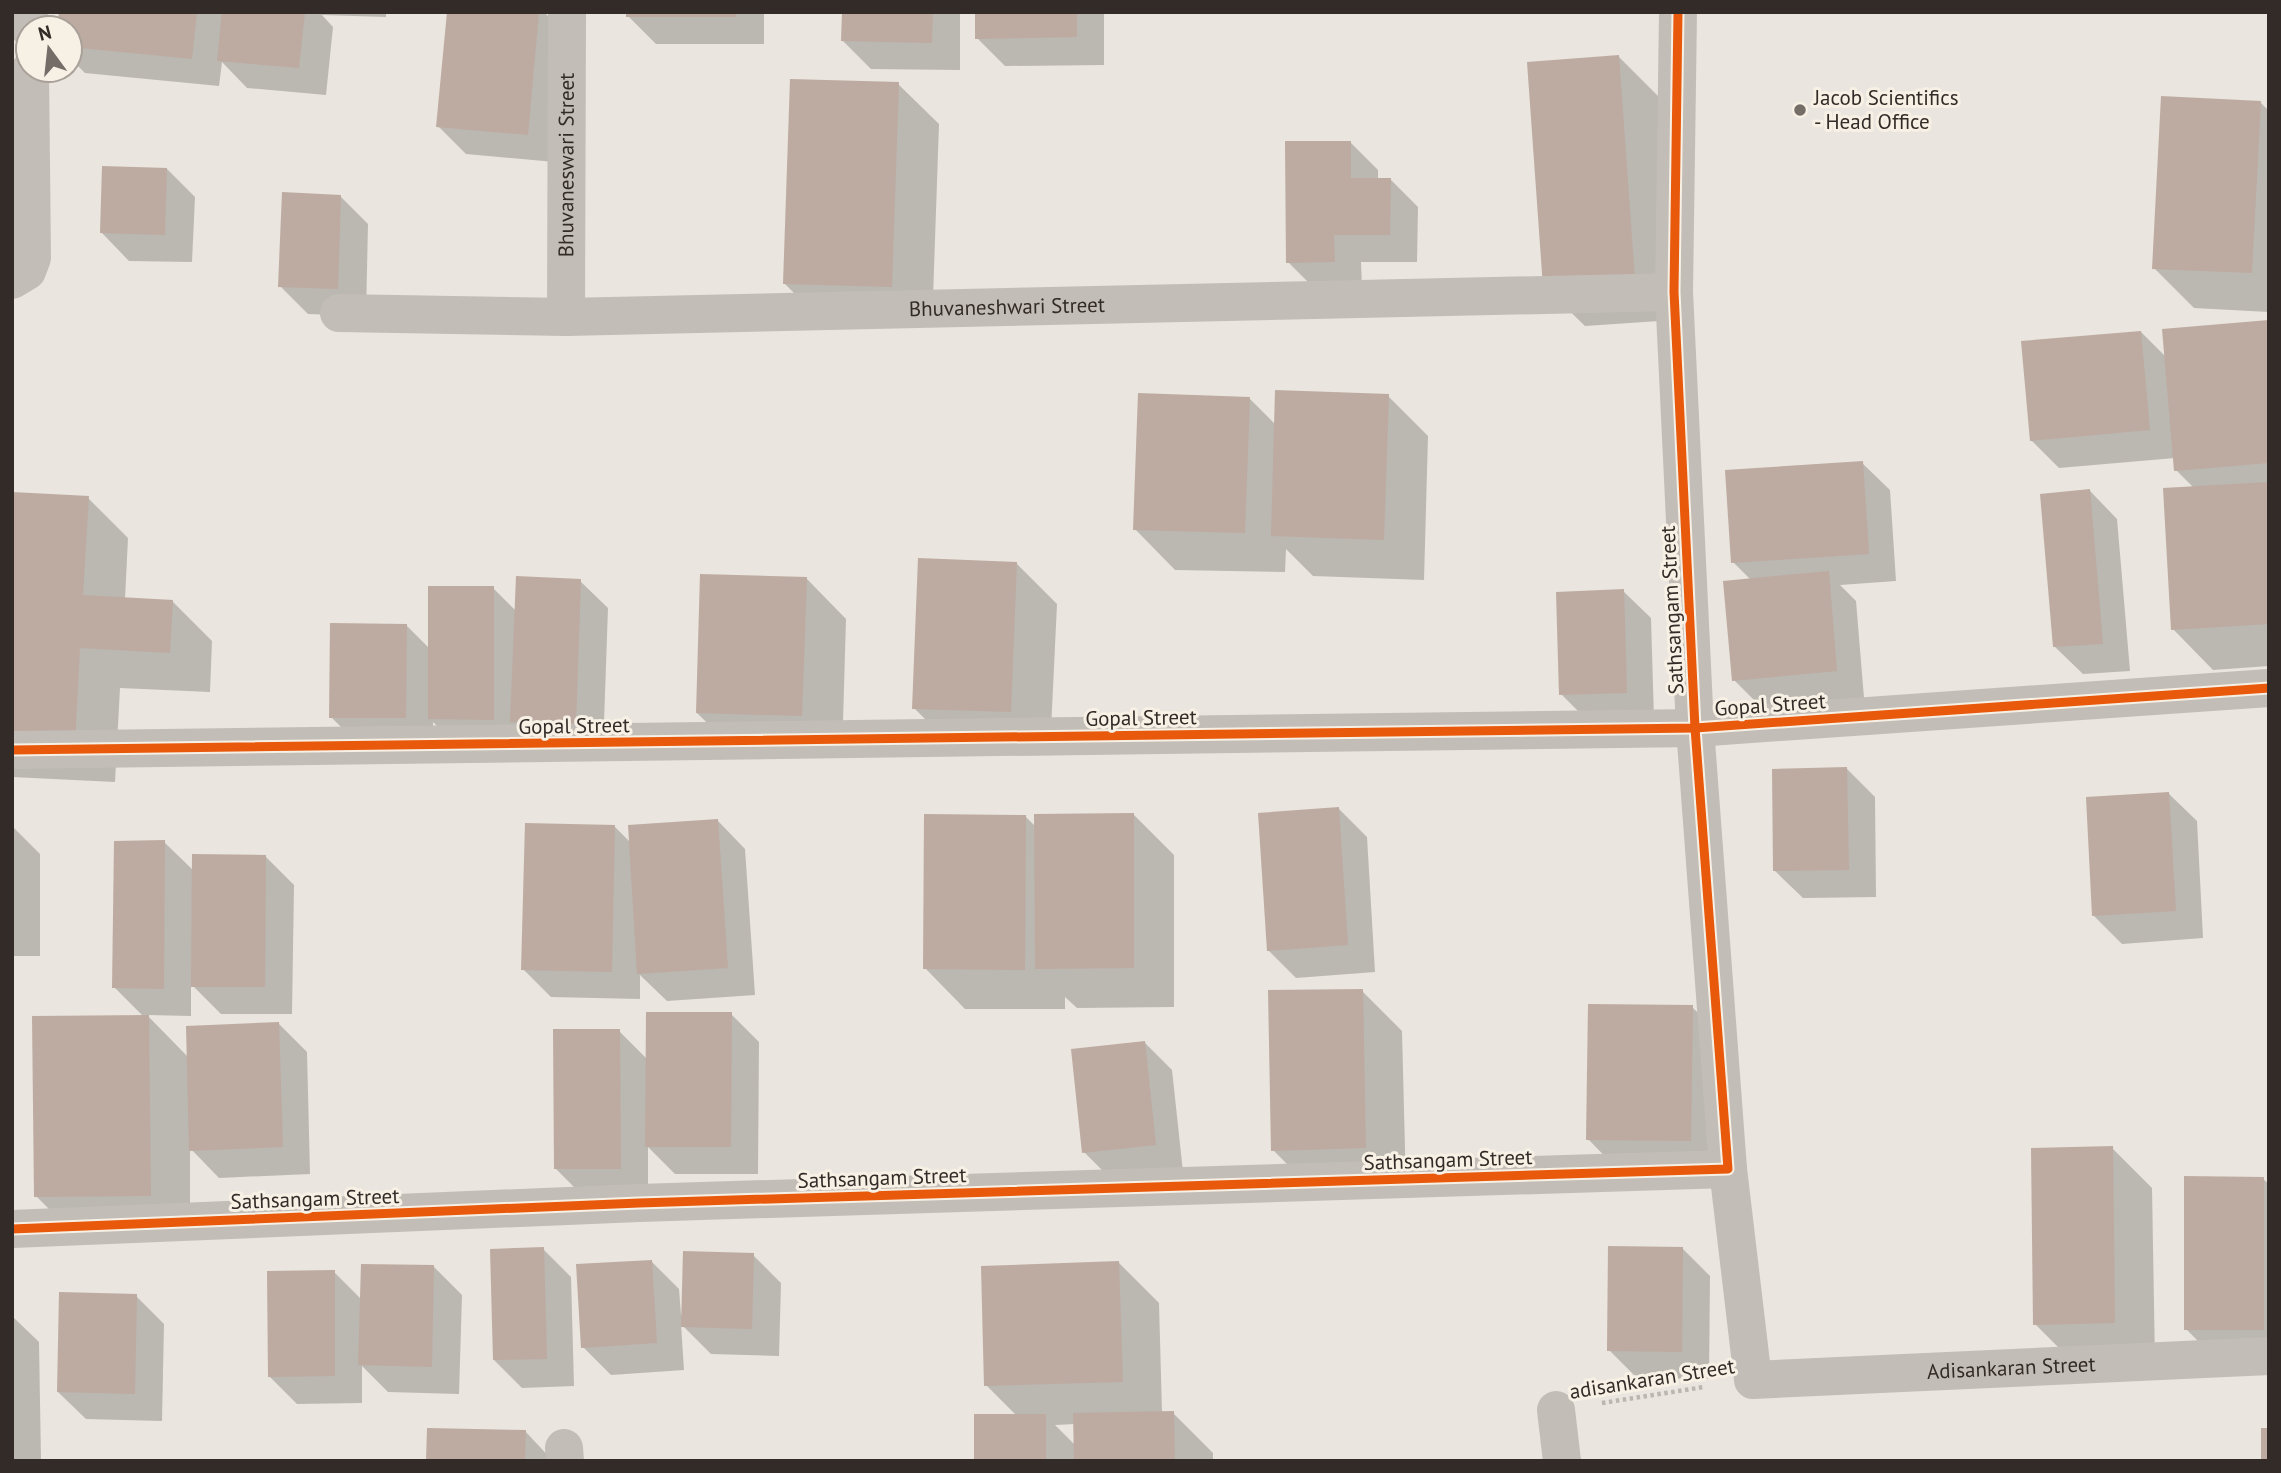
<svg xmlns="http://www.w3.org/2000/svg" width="2281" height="1473" font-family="'PT Sans',sans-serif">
<rect width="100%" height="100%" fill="#eae5de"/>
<g fill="#0003" fill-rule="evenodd">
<path d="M 61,12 L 386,12 L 386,17 L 322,15 L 333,27 L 326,95 L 247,88 L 222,62 L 219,86 L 85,73 L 70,58 L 70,28 L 59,28 Z"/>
<path d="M 449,12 L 544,12 L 567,35 L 555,162 L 466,154 L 438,126 Z"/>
<path d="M 628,12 L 764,12 L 764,44 L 656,44 L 628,16 Z"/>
<path d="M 843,12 L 960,12 L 960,70 L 871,69 L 843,41 Z"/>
<path d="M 977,12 L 1104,12 L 1104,65 L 1005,66 L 977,38 Z"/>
<path d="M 1619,57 L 1659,97 L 1674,320 L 1585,326 L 1544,286 Z"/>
<path d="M 898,84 L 939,124 L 932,327 L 825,324 L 785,284 Z"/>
<path d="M 2261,103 L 2269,111 L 2269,312 L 2194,308 L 2154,268 Z"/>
<path d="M 1350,142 L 1378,170 L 1378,179 L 1390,179 L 1418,207 L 1417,262 L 1361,262 L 1362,290 L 1316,290 L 1288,262 Z"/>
<path d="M 167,169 L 195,197 L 192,262 L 129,261 L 102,233 Z"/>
<path d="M 340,196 L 368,224 L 366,316 L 308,314 L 280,286 Z"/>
<path d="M 2269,321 L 2269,666 L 2213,670 L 2173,629 L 2194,488 L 2176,470 L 2175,458 L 2059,468 L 2031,440 L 2141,332 L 2167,358 Z"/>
<path d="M 1388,396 L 1428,436 L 1424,580 L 1313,576 L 1286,549 L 1285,572 L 1175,570 L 1135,529 L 1249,398 L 1276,425 Z"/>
<path d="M 1862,463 L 1890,490 L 1896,581 L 1840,585 L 1856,601 L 1864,698 L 1762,708 L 1734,680 L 1751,580 L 1733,562 Z"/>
<path d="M 2090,491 L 2117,519 L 2130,671 L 2083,674 L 2055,647 Z"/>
<path d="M 12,494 L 88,498 L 128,538 L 125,599 L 172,601 L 212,641 L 210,692 L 120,688 L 115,782 L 12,777 Z"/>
<path d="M 1017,564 L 1057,604 L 1050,751 L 954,748 L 914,708 Z"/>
<path d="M 806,578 L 846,619 L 842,756 L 738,753 L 697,713 Z"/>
<path d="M 580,581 L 608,608 L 603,751 L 457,746 L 433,722 L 433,746 L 359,745 L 331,717 L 406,625 L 430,649 L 493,588 L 516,611 Z"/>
<path d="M 1623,591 L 1651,618 L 1654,720 L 1589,722 L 1561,694 Z"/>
<path d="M 1847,769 L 1875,797 L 1876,897 L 1803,898 L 1775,871 Z"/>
<path d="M 2169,794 L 2197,821 L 2203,938 L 2122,944 L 2094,916 Z"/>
<path d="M 1339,809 L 1367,837 L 1375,972 L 1296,978 L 1268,950 Z"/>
<path d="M 1134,815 L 1174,855 L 1174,1007 L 1077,1008 L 1065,997 L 1065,1009 L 965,1009 L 925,968 L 1025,816 L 1036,827 Z"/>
<path d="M 718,821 L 745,849 L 755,995 L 667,1001 L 640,975 L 640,999 L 551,997 L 523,969 L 614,826 L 631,843 Z"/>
<path d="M 12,826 L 40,854 L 40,956 L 12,956 Z"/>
<path d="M 164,842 L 194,871 L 266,857 L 294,885 L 292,1014 L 221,1014 L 191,984 L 191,1016 L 147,1015 L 188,1057 L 279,1024 L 307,1052 L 310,1174 L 219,1178 L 190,1148 L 190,1236 L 76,1236 L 36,1196 L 144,1017 L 114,987 Z"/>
<path d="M 1362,991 L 1402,1031 L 1406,1188 L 1313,1190 L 1273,1150 Z"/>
<path d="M 1692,1007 L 1733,1047 L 1730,1180 L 1628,1180 L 1588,1139 Z"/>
<path d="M 731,1014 L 759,1042 L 758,1174 L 675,1174 L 648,1147 L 648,1196 L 583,1196 L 556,1169 L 619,1031 L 647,1059 Z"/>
<path d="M 1144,1042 L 1172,1070 L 1183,1172 L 1112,1180 L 1084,1152 Z"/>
<path d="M 2112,1148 L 2152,1188 L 2155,1362 L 2075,1364 L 2035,1324 Z"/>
<path d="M 2263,1179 L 2269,1184 L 2269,1357 L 2214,1357 L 2186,1329 Z"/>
<path d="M 1682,1248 L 1710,1276 L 1709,1379 L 1637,1378 L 1609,1350 Z"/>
<path d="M 543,1249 L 571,1277 L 574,1386 L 522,1388 L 494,1360 Z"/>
<path d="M 753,1255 L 781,1283 L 779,1356 L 711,1354 L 681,1324 L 684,1370 L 611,1375 L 583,1347 L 651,1261 L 679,1289 L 681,1315 L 683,1315 Z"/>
<path d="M 1119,1263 L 1159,1303 L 1162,1413 L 1173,1413 L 1213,1453 L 1213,1461 L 976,1461 L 1016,1415 L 986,1385 ZM 1075,1424 L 1076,1446 L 1055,1425 Z"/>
<path d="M 434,1267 L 462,1295 L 459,1394 L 388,1392 L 362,1366 L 362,1403 L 297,1404 L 269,1376 L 334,1272 L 362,1300 Z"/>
<path d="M 136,1296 L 164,1324 L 162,1421 L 86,1419 L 58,1392 Z"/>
<path d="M 12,1316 L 39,1342 L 41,1461 L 12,1461 Z"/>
<path d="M 525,1431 L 553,1461 L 428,1461 Z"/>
</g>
<g fill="#bdaba1">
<path d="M 59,12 L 197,12 L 192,59 L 70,47 L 70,28 L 57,28 Z"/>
<path d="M 222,12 L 305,12 L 299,68 L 217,61 Z"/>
<path d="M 447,12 L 539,12 L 528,135 L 436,127 Z"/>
<rect x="626" y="12" width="110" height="5"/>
<path d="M 842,12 L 933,12 L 932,43 L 841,41 Z"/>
<path d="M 975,12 L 1077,12 L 1077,37 L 975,39 Z"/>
<path d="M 1619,55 L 1635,280 L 1543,287 L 1527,62 Z"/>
<path d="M 790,79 L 899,82 L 892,287 L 783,284 Z"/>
<path d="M 2161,96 L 2261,101 L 2252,273 L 2152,269 Z"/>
<path d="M 1285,141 L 1351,141 L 1351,178 L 1391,178 L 1390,235 L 1334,235 L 1335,262 L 1286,263 Z"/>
<path d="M 102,166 L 167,168 L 165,235 L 100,233 Z"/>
<path d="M 282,192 L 341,195 L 338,289 L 278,287 Z"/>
<path d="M 2269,320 L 2269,463 L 2174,471 L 2162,329 Z"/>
<path d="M 2141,331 L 2150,430 L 2030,441 L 2021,341 Z"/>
<path d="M 1275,390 L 1389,394 L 1384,540 L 1271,536 Z"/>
<path d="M 1138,393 L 1250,397 L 1245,533 L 1133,530 Z"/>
<path d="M 1863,461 L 1869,554 L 1731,563 L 1725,470 Z"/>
<path d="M 2269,482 L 2269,624 L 2171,630 L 2163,488 Z"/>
<path d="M 2090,489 L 2103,644 L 2053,647 L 2040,494 Z"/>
<path d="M 12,492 L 89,496 L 83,595 L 173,600 L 170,653 L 80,648 L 75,743 L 12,740 Z"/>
<path d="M 918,558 L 1017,562 L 1011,712 L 912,709 Z"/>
<path d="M 1829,571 L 1837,671 L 1732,681 L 1723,581 Z"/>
<path d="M 700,574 L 807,577 L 802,716 L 696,713 Z"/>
<path d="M 516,576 L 581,579 L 576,724 L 510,722 Z"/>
<path d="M 428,586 L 494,586 L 494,720 L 428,719 Z"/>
<path d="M 1624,589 L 1627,693 L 1559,695 L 1556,592 Z"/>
<path d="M 330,623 L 407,624 L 406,718 L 329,718 Z"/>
<path d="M 1847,767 L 1849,870 L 1773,871 L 1772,769 Z"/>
<path d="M 2169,792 L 2176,911 L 2092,916 L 2086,797 Z"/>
<path d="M 1339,807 L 1348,945 L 1267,951 L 1258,813 Z"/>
<path d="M 1134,813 L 1134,968 L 1035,969 L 1034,814 Z"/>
<path d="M 924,814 L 1026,815 L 1025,970 L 923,969 Z"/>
<path d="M 718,819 L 728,968 L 637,974 L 628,825 Z"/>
<path d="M 525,823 L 615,825 L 612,972 L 521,970 Z"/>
<path d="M 165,840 L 164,989 L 112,988 L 114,841 Z"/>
<path d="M 192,854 L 266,855 L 265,987 L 191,987 Z"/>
<path d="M 1363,989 L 1366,1148 L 1271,1151 L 1268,990 Z"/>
<path d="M 1588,1004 L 1693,1005 L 1691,1141 L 1586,1140 Z"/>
<path d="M 646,1012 L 732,1012 L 731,1147 L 645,1147 Z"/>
<path d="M 149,1015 L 151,1196 L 34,1197 L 32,1016 Z"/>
<path d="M 279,1022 L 283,1147 L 189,1151 L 186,1026 Z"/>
<path d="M 553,1029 L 620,1029 L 621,1169 L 554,1169 Z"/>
<path d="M 1145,1041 L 1156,1145 L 1082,1153 L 1071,1049 Z"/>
<path d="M 2113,1146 L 2115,1323 L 2033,1325 L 2031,1148 Z"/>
<path d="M 2184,1176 L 2264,1177 L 2264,1330 L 2184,1330 Z"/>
<path d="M 1608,1246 L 1683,1247 L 1682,1352 L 1607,1351 Z"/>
<path d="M 544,1247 L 547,1359 L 493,1360 L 490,1249 Z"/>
<path d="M 683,1251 L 754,1253 L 752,1329 L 681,1327 Z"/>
<path d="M 652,1260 L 657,1343 L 581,1348 L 576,1264 Z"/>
<path d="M 1119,1261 L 1123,1382 L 984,1386 L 981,1266 Z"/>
<path d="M 361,1264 L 434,1265 L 432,1367 L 358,1365 Z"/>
<path d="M 335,1270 L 335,1376 L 268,1377 L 267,1271 Z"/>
<path d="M 59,1292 L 137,1294 L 135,1394 L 57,1392 Z"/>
<path d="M 1174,1411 L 1175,1461 L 1074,1461 L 1073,1413 Z"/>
<rect x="974" y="1414" width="72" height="47"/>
<path d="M 427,1428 L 526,1430 L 525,1461 L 426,1461 Z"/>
<rect x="2261" y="1428" width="8" height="33"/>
</g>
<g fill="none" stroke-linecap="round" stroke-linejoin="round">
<path stroke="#bcb6b0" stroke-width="4.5" stroke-dasharray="3.5 3.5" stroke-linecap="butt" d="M 1602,1403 L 1704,1387"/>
<g stroke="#c3bdb7" stroke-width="38">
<path d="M 29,12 L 29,28"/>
<path d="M 12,280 L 27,271 L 32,258 L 30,70"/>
<path id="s1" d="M 339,313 L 566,317 L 1674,292"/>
<path id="s2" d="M 566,317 L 567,12"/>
<path d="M 12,750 L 1695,728 L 2269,688"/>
<path id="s3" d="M 1728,1169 L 1753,1380 L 2269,1356"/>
<path d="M 12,1229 L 639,1203 L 1728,1169 L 1695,728 L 1674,292 L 1678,12"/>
<path d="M 1556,1410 L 1562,1461"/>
<path d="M 564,1448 L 565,1461"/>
</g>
<defs>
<g id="cycleway">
<path d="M 12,750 L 1695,728 L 2269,688"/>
<path d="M 12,1229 L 639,1203 L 1728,1169 L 1695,728 L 1674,292 L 1678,12"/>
</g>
</defs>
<use href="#cycleway" stroke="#f7f0e5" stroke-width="13"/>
<use href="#cycleway" stroke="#e8590c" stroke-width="9"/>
</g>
<circle fill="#736c67" stroke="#f7f0e5" stroke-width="2.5" cx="1800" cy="110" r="7"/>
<g text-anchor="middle" stroke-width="6" stroke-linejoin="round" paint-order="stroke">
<g font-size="21" fill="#332b27" stroke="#f7f0e5" text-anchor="start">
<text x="1814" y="105">Jacob Scientifics<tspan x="1814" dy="24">- Head Office</tspan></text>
</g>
<g font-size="21" fill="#332b27" stroke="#f7f0e5">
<text dy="7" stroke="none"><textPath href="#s2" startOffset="152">Bhuvaneswari Street</textPath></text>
<text dy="7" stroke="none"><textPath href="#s1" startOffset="668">Bhuvaneshwari Street</textPath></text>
<text transform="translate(1672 610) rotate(-93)" y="7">Sathsangam Street</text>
<text transform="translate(1770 705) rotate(-4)" y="7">Gopal Street</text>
<text transform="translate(1141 718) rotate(-1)" y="7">Gopal Street</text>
<text transform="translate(574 726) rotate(-1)" y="7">Gopal Street</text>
<text transform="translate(1448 1160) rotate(-2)" y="7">Sathsangam Street</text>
<text transform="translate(882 1178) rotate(-2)" y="7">Sathsangam Street</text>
<text transform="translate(315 1199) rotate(-2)" y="7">Sathsangam Street</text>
<text dy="7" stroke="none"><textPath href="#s3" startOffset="471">Adisankaran Street</textPath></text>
<text transform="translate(1652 1379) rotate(-9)" y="7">adisankaran Street</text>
</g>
</g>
<rect width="2281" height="1473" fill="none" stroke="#332b27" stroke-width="28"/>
<g transform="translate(49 49) rotate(345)"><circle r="33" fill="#f7f0e5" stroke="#a9a199" stroke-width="2"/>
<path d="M0-5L12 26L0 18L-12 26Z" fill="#736c67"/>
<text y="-10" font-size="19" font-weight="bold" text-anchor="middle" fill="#332b27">N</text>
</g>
</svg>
